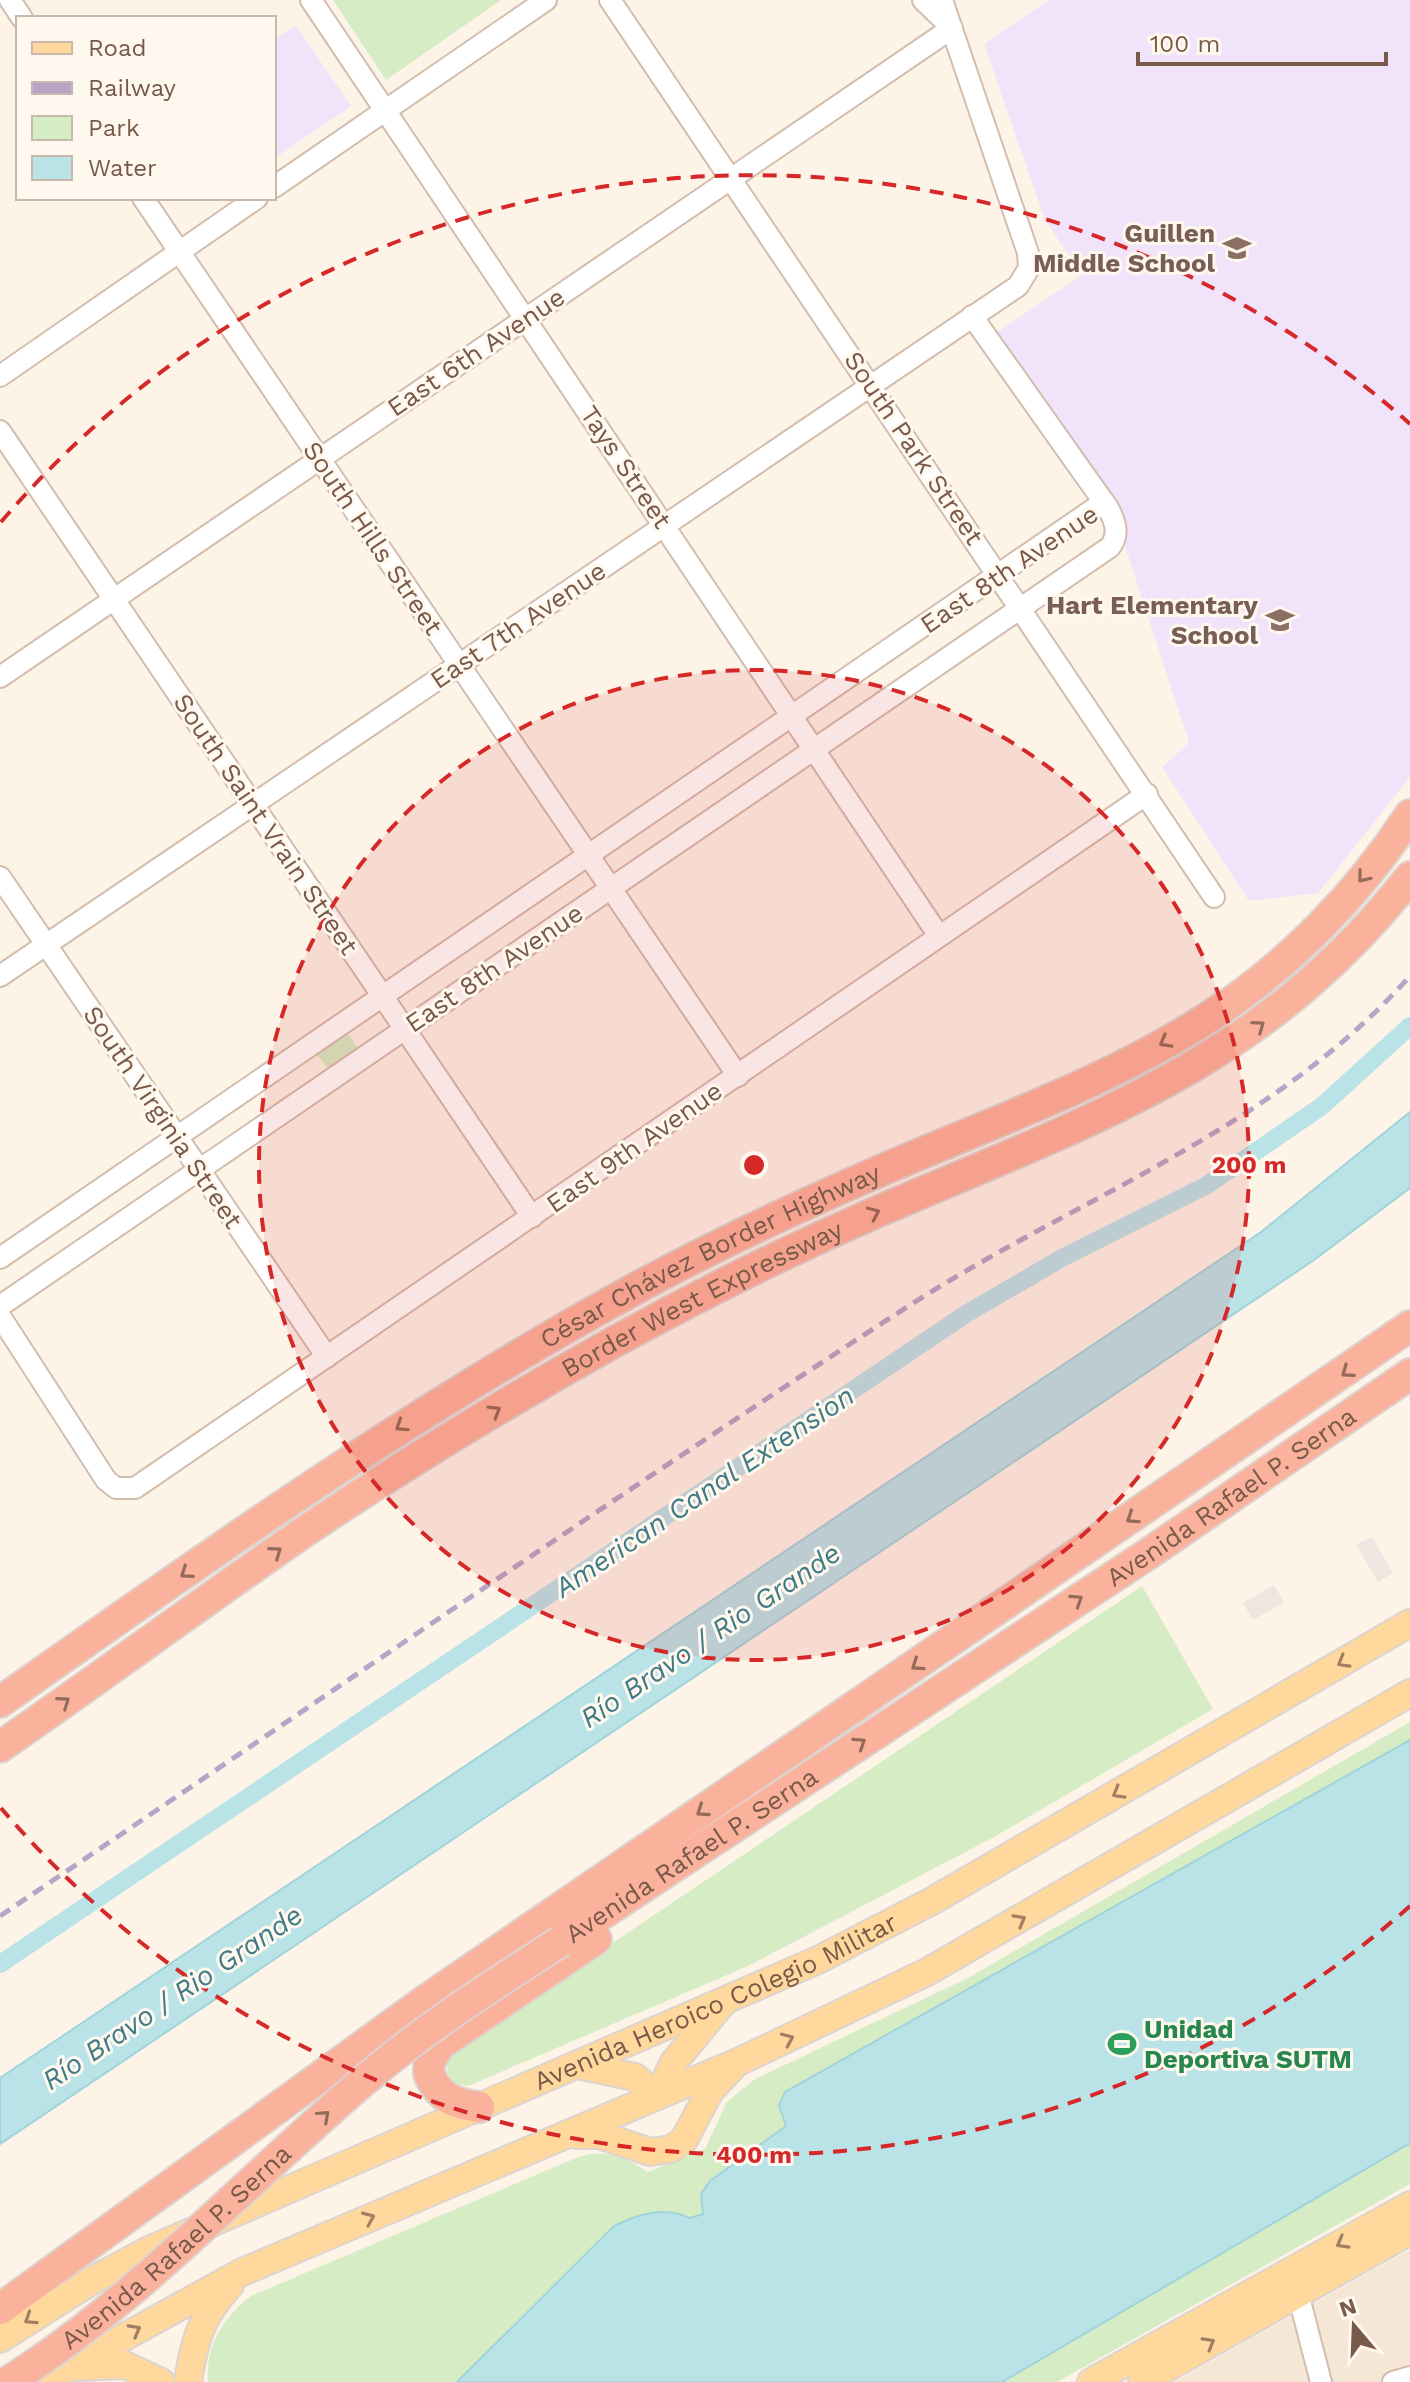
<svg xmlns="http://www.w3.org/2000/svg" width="1410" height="2382" font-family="'Work Sans',sans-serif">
<rect width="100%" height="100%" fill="#fdf4e7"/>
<path fill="#f5e6d5" d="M 1410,2251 L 1410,2382 L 1174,2382 L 1405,2252 Z"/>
<g fill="#eee7e1">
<path d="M 1372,1537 L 1393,1573 L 1378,1582 L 1356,1545 Z"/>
<path d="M 1274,1585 L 1284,1602 L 1253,1620 L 1243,1603 Z"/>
</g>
<g fill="#f1e3fa">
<path d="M 1049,0 L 1410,0 L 1410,777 L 1318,893 L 1249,901 L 1162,767 L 1189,743 L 1124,543 L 1120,511 L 996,333 L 1082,275 L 1045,220 L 984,44 Z"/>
<path d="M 296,26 L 351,106 L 276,157 L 274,39 Z"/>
</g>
<g fill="#d5ecc4">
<path d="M 333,0 L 501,0 L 386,80 Z"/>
<path d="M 348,1033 L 358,1049 L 328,1069 L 317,1054 Z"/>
<path d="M 1142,1586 L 1213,1709 L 994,1837 L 748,1966 L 468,2086 L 455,2084 L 448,2074 L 446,2062 L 454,2050 Z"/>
<path d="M 1410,1722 L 1410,2184 L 1057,2382 L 208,2382 C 205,2347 223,2317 251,2296 L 576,2158 C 604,2148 624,2156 648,2172 L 705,2149 L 727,2102 L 755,2079 L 968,1978 Z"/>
</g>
<g fill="#bae3e8" stroke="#a0d3db" stroke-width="2">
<path d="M 1410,1112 L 1410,1188 L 1314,1260 L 0,2144 L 0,2078 L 1261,1232 Z"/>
<path d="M 1410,1740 L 1410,2143 L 1002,2382 L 457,2382 L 614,2226 C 638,2214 664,2206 690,2218 L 703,2214 L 701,2194 L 710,2181 L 786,2126 L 779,2105 L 785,2092 Z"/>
</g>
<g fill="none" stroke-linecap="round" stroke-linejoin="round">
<path stroke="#bae3e8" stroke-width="18" d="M 0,1964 L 966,1314 L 1062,1258 L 1207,1185 L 1322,1106 L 1410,1026"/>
<defs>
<g id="minor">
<path d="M 10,0 L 22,18"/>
<path d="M 311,0 L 939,936"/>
<path d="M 610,0 L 1214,897"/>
<path d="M 274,187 L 546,0"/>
<path d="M 143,198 L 738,1076"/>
<path d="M 0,376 L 257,198"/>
<path d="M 0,431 L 532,1217"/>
<path d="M 0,677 L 952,28 L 923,0"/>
<path d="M 0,877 L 327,1357"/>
<path d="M 0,976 L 1018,286 L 1029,268 L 1028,253 L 942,0"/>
<path d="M 0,1258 L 1104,502"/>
<path d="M 0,1306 L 1110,547 C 1120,534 1115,521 1108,508 L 972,316"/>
<path d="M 0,1316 L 106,1480 L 116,1488 L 135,1488 L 1147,794"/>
<path d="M 1291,2283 L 1301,2305 L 1321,2382"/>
<path d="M 1393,2382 L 1410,2377"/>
</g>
<g id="major">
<path d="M 577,2065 L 635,2077 L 658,2096 L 674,2062 L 721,2005"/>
<path d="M 576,2135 L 600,2135 L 650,2152 L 671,2149 L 684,2140 L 710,2091 L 731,2069"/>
<path id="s1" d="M 0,2339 L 93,2280 L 149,2250 L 818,1960 L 932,1901 L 1410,1623"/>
<path d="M 76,2367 L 125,2365 L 161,2382"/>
<path d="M 43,2382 L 240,2273 L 740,2061 L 927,1972 L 1410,1693"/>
<path d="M 188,2382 C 194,2341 201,2317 230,2285"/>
<path d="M 1091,2382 L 1410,2205"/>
<path d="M 1142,2382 L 1410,2231"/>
</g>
<g id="highway">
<path id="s2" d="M 0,1702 C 203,1559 405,1416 622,1296 C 710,1247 803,1204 896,1164 C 1001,1119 1112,1080 1209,1017 C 1289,966 1358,894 1410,815"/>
<path id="s3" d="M 0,1747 C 101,1677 200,1604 301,1534 C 403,1465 508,1401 616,1341 C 701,1294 789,1250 879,1211 C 1090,1120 1262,1065 1410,877"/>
<path id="s4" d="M 561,1941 L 1151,1552 L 1410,1374"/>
<path d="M 479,2107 C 455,2104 439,2098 429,2074 L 429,2063 L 439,2045 L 596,1939"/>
<path d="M 0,2309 L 429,1998 L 1410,1326"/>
</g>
</defs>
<use href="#minor" stroke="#d3bdae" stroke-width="24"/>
<use href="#major" stroke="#dcd4d0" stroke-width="30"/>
<use href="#highway" stroke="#dcd4d0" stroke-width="34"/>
<use href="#minor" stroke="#fff" stroke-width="20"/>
<use href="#major" stroke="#fed89d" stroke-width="26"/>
<use href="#highway" stroke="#fab29c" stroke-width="30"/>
<path stroke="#b7a4c8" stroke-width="5" stroke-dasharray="12 8" stroke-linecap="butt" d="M 0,1916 C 302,1713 601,1505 907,1307 C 1077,1197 1272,1131 1410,976"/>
<defs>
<g id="highway-bridge">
<path id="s5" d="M 8,2382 C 143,2297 251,2175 373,2073 C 432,2023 497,1983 561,1941"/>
</g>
</defs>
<use href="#highway-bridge" stroke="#dcd4d0" stroke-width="34" stroke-linecap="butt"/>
<use href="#highway-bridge" stroke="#fab29c" stroke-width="30"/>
</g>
<defs><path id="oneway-chevron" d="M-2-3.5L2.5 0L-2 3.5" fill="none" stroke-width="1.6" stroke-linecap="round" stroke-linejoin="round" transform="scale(2)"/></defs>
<g stroke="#936b5a">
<use href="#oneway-chevron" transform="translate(1363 877) rotate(129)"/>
<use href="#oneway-chevron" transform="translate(1259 1026) rotate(-35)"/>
<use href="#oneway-chevron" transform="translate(1165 1042) rotate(151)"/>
<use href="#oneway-chevron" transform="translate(874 1213) rotate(-24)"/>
<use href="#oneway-chevron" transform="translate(1347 1372) rotate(144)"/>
<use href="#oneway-chevron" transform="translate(495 1411) rotate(-31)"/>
<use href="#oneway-chevron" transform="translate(401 1426) rotate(147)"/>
<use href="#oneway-chevron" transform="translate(1132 1518) rotate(146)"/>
<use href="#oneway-chevron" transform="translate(276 1552) rotate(-35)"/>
<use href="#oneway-chevron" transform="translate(186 1573) rotate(145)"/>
<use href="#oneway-chevron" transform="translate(1077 1600) rotate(-33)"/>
<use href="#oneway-chevron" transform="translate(917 1665) rotate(146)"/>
<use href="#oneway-chevron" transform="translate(64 1702) rotate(-35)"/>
<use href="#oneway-chevron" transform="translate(860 1743) rotate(-33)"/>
<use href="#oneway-chevron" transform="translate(702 1811) rotate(146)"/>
<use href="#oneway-chevron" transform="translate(324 2116) rotate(-42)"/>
</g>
<g stroke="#a17f63">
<use href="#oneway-chevron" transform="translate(1343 1662) rotate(150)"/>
<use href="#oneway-chevron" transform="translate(1118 1793) rotate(150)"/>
<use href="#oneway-chevron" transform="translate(1020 1920) rotate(-29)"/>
<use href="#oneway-chevron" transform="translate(788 2039) rotate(-24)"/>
<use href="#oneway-chevron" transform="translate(369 2218) rotate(-23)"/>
<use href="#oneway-chevron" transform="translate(1342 2243) rotate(151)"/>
<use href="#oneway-chevron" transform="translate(30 2319) rotate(147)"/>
<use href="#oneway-chevron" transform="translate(135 2330) rotate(-29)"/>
<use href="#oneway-chevron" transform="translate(1209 2343) rotate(-30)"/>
</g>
<circle cx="754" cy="1165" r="495" fill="#d62828" fill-opacity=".12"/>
<g fill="none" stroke="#d62828" stroke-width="4" stroke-dasharray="14 10">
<circle cx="754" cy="1165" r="495"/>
<path d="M1410 1906A990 990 0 0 1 1 1808M1 522A990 990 0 0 1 1410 424"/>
</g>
<defs>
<symbol id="school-bare" viewBox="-9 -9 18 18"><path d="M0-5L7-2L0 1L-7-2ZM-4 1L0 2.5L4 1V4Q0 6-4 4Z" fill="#8d6e63" stroke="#fff8ee" stroke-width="2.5" paint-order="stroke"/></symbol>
<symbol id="stadium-bare" viewBox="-9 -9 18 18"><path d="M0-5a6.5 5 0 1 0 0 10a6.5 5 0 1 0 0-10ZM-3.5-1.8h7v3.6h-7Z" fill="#2e9e5b" stroke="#fff8ee" stroke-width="2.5" paint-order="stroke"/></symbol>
</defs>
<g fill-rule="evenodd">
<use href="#school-bare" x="1217" y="228" width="40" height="40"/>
<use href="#school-bare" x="1260" y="600" width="40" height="40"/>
<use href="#stadium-bare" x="1102" y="2024" width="40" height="40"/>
</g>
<g text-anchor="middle" stroke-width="6" stroke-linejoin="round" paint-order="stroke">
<g font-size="26" font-weight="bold" fill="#785e54" stroke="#fff8ee" text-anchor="end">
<text x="1215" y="242">Guillen<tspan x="1215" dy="30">Middle School</tspan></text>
<text x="1258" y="614">Hart Elementary<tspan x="1258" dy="30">School</tspan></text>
</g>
<g font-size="26" fill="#79594a" stroke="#fff8ee">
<text transform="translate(476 352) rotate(-34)" y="9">East 6th Avenue</text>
<text transform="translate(914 448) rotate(56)" y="9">South Park Street</text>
<text transform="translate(626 467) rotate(56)" y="9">Tays Street</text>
<text transform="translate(373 538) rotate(56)" y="9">South Hills Street</text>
<text transform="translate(1009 569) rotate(-34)" y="9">East 8th Avenue</text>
<text transform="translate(518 625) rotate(-34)" y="9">East 7th Avenue</text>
<text transform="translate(266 824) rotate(56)" y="9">South Saint Vrain Street</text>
<text transform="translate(494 968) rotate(-34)" y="9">East 8th Avenue</text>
<text transform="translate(163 1117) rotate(56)" y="9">South Virginia Street</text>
<text transform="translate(634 1147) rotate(-35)" y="9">East 9th Avenue</text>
<text dy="9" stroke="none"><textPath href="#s2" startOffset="840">César Chávez Border Highway</textPath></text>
<text dy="9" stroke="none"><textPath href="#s3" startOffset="834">Border West Expressway</textPath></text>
<text dy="9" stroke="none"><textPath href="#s4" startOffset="804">Avenida Rafael P. Serna</textPath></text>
<text dy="9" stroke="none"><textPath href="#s4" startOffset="156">Avenida Rafael P. Serna</textPath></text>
<text dy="9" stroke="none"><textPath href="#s1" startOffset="792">Avenida Heroico Colegio Militar</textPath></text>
<text dy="9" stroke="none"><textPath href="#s5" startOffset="216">Avenida Rafael P. Serna</textPath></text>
</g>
<g font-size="26" font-weight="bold" fill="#27864d" stroke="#fff8ee" text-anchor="start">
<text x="1144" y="2038">Unidad<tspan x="1144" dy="30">Deportiva SUTM</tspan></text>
</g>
<g font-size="28" font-style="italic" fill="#3f7b86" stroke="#fff8ee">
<text transform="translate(704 1491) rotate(-34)" y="10">American Canal Extension</text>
<text transform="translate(710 1635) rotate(-34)" y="10">Río Bravo / Rio Grande</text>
<text transform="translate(172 1997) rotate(-34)" y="10">Río Bravo / Rio Grande</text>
</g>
</g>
<circle cx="754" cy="1165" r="12" fill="#d62828" stroke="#fff8ee" stroke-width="4"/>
<g font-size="24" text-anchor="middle" font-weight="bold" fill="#d62828" stroke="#fff8ee" stroke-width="6" stroke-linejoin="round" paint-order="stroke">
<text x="1249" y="1173">200 m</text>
<text x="754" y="2163">400 m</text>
</g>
<rect x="16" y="16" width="260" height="184" fill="#fff8ee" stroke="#c9b8ac" stroke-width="2"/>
<rect x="32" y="42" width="40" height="12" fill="#fed89d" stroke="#c9b8ac" stroke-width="2"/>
<text x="88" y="56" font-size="24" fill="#79594a">Road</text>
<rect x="32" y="82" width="40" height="12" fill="#b7a4c8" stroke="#c9b8ac" stroke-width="2"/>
<text x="88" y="96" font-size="24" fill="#79594a">Railway</text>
<rect x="32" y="116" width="40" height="24" fill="#d5ecc4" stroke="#c9b8ac" stroke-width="2"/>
<text x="88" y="136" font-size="24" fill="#79594a">Park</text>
<rect x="32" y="156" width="40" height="24" fill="#bae3e8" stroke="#c9b8ac" stroke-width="2"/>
<text x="88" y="176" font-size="24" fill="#79594a">Water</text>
<g transform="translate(1354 2326) rotate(341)" stroke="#fff8ee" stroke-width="6" paint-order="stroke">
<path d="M0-6L14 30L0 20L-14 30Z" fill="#79594a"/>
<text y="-12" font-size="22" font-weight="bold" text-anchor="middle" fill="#79594a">N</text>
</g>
<path d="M1138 52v12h248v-12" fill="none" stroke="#79594a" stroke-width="4"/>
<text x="1150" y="52" font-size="24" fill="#79594a" stroke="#fff8ee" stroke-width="6" paint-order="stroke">100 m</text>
</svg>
